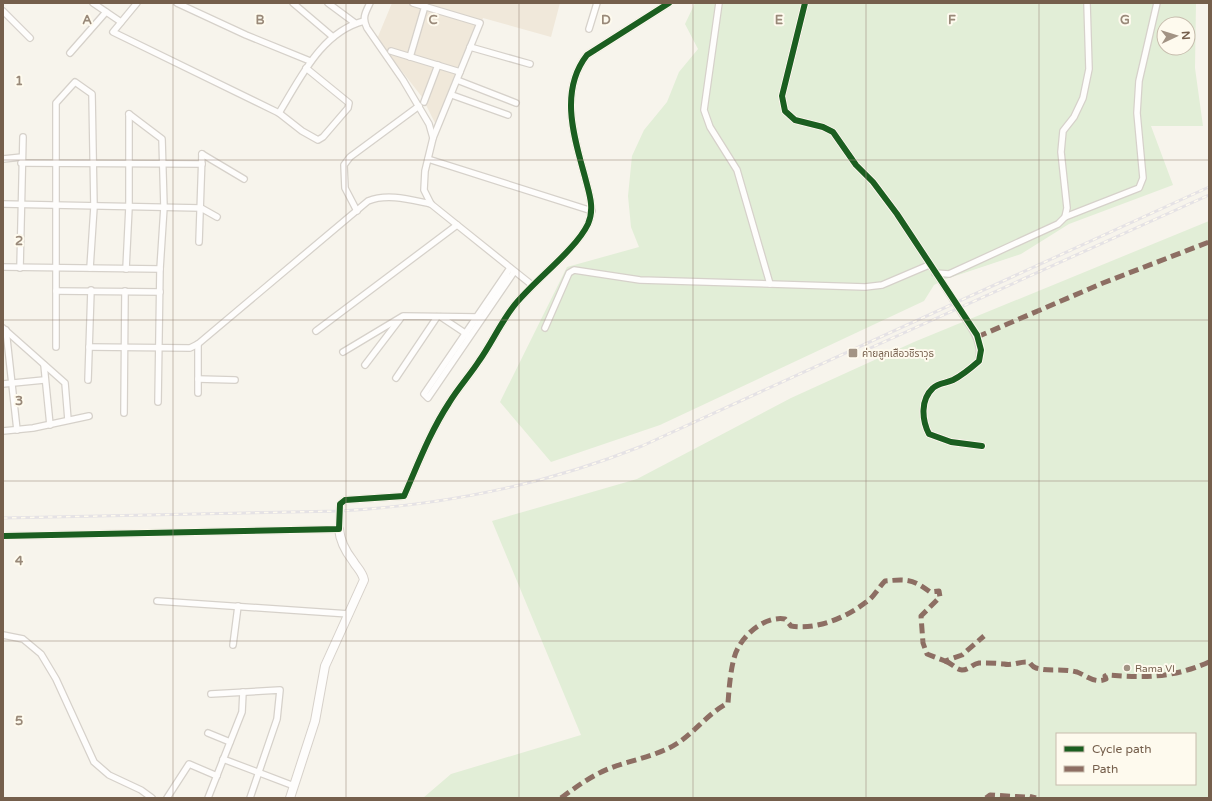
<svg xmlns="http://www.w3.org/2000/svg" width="1212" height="801" font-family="'Varela Round','Noto Sans Thai',sans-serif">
<rect width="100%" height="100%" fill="#f7f4ec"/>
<path fill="#f0e8da" d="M 392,3 L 560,3 L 551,37 L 483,18 L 439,126 L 436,125 L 422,97 L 377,39 Z"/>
<g fill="#e2eed7" fill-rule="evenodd">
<path d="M 695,3 L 1196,3 L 1195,68 L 1203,126 L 1151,126 L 1173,185 L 1069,224 L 1021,254 L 946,279 L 934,285 L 924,301 L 660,425 L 551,462 L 500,402 L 567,267 L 639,247 L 631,227 L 628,196 L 632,156 L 644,130 L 667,102 L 679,72 L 698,49 L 685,24 ZM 1164,24 L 1188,24 L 1188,48 L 1164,48 Z"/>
<path d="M 1209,221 L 1209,798 L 423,798 L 451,774 L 581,735 L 492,521 L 637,479 L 791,398 L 914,342 ZM 1057,734 L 1195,734 L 1195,784 L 1057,784 Z"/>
</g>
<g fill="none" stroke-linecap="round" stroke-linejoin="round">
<defs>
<g id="street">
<path d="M 93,3 L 121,22"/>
<path d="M 137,3 L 113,32 L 279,113 L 302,131 L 318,140 L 323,137 L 348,108 L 349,103 L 306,68"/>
<path d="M 177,3 L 246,35 L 310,61"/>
<path d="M 293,3 L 333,37"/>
<path d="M 328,3 L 355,23"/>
<path d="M 370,3 C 365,13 362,18 367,28 L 403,80 L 429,124 L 433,138 L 425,171 L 424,190 L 431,204 L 532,285"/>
<path d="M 413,3 L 480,23 L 433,138"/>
<path d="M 719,3 L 704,110 L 710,127 L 737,170 L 770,284"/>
<path d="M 805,3 L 782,96 L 785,111 L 795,120 L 823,127 L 833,132 L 856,165 L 873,182 L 897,214 L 947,290"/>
<path d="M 3,11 L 30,38"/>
<path d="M 589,29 L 597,3"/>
<path d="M 470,47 L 530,64"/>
<path d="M 391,51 L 460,72"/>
<path d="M 70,53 L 106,12"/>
<path d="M 410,57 L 425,6"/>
<path d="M 457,80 L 516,103"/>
<path d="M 452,95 L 508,115"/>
<path d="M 424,102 L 438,65"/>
<path d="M 279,113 C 300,79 321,32 364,21"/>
<path d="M 129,114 L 162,139 L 164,207 L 160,269 L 158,402"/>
<path d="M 202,154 L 244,179"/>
<path d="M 3,159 L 22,157"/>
<path d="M 428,159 L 592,211"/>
<path d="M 21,163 L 202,164"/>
<path d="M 3,204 L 201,208 L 217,217"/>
<path d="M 357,211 L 345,188 L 344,165 L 350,157 L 419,106"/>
<path d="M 1065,217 L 1139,188 L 1143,178 L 1137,113 L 1139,81 L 1157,3"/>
<path d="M 199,242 L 202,154"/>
<path d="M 3,267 L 160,269"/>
<path d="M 20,268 L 23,137"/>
<path d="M 510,268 L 424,394 L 428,398 L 514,272"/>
<path d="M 126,269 L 129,207 L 129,114"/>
<path d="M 935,273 L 949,274 L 1058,224 L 1065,217 L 1067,208 L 1061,152 L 1063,131 L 1074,117 L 1083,98 L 1089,69 L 1087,3"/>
<path d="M 56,291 L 160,292"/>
<path d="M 441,317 L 468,335"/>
<path d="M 965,318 C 975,333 982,344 979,361 C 971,368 963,375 953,380 C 947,383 938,383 933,388 C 920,400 922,420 929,434 L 951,442 L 982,446"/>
<path d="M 3,328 L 65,383 L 68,420"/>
<path d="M 545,328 L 569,273 L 574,270 L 640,280 L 865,287 L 882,285 L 929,265"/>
<path d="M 6,330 L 17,430"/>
<path d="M 316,331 L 457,225"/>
<path d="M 198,344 L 198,393"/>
<path d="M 56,347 L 56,103 L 75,82 L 92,94 L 94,207 L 90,268"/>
<path d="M 89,347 L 190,348 L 198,344 L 368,201 C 388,193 411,200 431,204"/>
<path d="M 343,352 L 403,316 L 479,317"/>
<path d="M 44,365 L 50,425"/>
<path d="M 365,365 L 400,319"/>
<path d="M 396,378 L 437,317"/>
<path d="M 198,379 L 235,380"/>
<path d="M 88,380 L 91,290"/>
<path d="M 3,384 L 44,380"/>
<path d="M 124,413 L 125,291"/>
<path d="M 3,431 L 33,428 L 89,416"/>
<path d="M 3,536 L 339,529 L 340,504 L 345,500 L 404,496 C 418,464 430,432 449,403 C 458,388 470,375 479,361 C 491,344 500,324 513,307 C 533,281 575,251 588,224 C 595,208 589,193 585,177 C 574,137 559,91 587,55 L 669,3"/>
<path d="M 157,601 L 349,614"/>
<path d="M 3,635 L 23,639 L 41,654 L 56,679 L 94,762 L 109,775 L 141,790 L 152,798"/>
<path d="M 233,645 L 238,606"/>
<path d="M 211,694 L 280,690 L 277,719 L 250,798"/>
<path d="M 208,733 L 230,742"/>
<path d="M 223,759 L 294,786"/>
<path d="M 167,798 L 189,764 L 217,776"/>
<path d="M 208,798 L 242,712 L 243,692"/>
</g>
<path id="secondary" d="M 290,798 L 315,721 L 325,666 L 364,580 C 362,571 357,568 353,561 C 346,552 340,540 339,529"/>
</defs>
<use href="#street" stroke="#d6d1ca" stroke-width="8"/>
<use href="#secondary" stroke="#d7d1ca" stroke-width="10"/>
<use href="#street" stroke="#fefdfc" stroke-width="5.5"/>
<use href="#secondary" stroke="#fefdfc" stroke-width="8"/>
<defs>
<g id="rail">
<path d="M 866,350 L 1209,195"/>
<path d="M 3,518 L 340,511 C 444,505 545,485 642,446 L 1209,187"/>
</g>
</defs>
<use href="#rail" stroke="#e5e2e5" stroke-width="3"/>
<use href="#rail" stroke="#fefaee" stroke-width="1.5" stroke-dasharray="4.5" stroke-linecap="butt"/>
<defs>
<path id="street-bridge" d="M 947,290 L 965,318"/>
</defs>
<use href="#street-bridge" stroke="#d6d1ca" stroke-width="8" stroke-linecap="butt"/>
<use href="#street-bridge" stroke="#fefdfc" stroke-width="5.5"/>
<g stroke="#8d6e63" stroke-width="5" stroke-dasharray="10 5" stroke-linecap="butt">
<path d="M 977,337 L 1103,283 L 1209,242"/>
<path d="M 945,661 C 952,663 955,669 962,670 C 969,670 972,664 979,663 C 987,663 996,663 1004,664 C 1013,666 1020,661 1029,662 C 1031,664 1032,667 1036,668 C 1049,672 1063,668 1077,672 C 1087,676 1095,684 1106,679 L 1105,676 L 1107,675 C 1145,678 1173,678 1209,662"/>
<path d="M 561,798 C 576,787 591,776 608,769 C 628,761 651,757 669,748 C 692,737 706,714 728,703 C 729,689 731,660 738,648 C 747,631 767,616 785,619 L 791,626 C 819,630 847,617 869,600 C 875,595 879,587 885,581 C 907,579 913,579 930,592 L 939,591 L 940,597 L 921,616 L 923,643 L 927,654 L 945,661 L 962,655 L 984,636"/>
<path d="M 986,798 L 990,795 L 1025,797 L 1028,796 L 1036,798"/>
</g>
<defs>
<g id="cycleway">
<path d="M 805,3 L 782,96 L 785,111 L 795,120 L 823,127 L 833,132 L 856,165 L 873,182 L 897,214 L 977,335 L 981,350 L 979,361 C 971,368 963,375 953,380 C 947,383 938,383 933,388 C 920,400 922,420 929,434 L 951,442 L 982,446"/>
<path d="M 3,536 L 339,529 L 340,504 L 345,500 L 404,496 C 418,464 430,432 449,403 C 458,388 470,375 479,361 C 491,344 500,324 513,307 C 533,281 575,251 588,224 C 595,208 589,193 585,177 C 574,137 559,91 587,55 L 669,3"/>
</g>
</defs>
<use href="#cycleway" stroke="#fefaee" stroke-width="8"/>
<use href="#cycleway" stroke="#1b5e20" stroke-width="6"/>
</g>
<path fill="none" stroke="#998979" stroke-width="1" stroke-opacity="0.55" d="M 173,3 L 173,798M 346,3 L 346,798M 519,3 L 519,798M 693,3 L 693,798M 866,3 L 866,798M 1039,3 L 1039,798M 3,160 L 1209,160M 3,320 L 1209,320M 3,481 L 1209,481M 3,641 L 1209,641"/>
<g fill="#a29384" stroke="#fefaee" stroke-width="1.5">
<rect x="848" y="348" width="10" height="10" rx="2"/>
<circle cx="1127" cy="668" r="4"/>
</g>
<g text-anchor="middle" stroke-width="4" stroke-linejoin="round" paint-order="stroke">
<g font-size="10" fill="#755f4c" stroke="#fefaee" text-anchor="start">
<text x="862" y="357">ค่ายลูกเสือวชิราวุธ</text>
<text x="1135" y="672">Rama VI</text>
</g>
</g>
<g font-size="13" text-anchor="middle" font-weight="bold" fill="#998979" stroke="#fefaee" stroke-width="4" stroke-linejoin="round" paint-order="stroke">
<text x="87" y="24">A</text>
<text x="260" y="24">B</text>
<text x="433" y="24">C</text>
<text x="606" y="24">D</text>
<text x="779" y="24">E</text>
<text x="952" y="24">F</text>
<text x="1125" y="24">G</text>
<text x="19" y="85">1</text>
<text x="19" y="245">2</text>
<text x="19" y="405">3</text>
<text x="19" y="565">4</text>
<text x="19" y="725">5</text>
</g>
<rect width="1212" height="801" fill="none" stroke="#755f4c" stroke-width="8"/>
<rect x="1056" y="733" width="140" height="52" fill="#fefaee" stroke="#c7bcad"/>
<rect x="1064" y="746" width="20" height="6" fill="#1b5e20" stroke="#c7bcad"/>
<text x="1092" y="753" font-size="12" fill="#755f4c">Cycle path</text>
<rect x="1064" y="766" width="20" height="6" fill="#8d6e63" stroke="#c7bcad"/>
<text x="1092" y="773" font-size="12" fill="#755f4c">Path</text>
<g transform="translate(1176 36) rotate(86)"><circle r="19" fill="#fefaee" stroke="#c7bcad"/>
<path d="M0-3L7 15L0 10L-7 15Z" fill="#a29384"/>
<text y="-6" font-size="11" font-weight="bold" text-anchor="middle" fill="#755f4c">N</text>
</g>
</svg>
